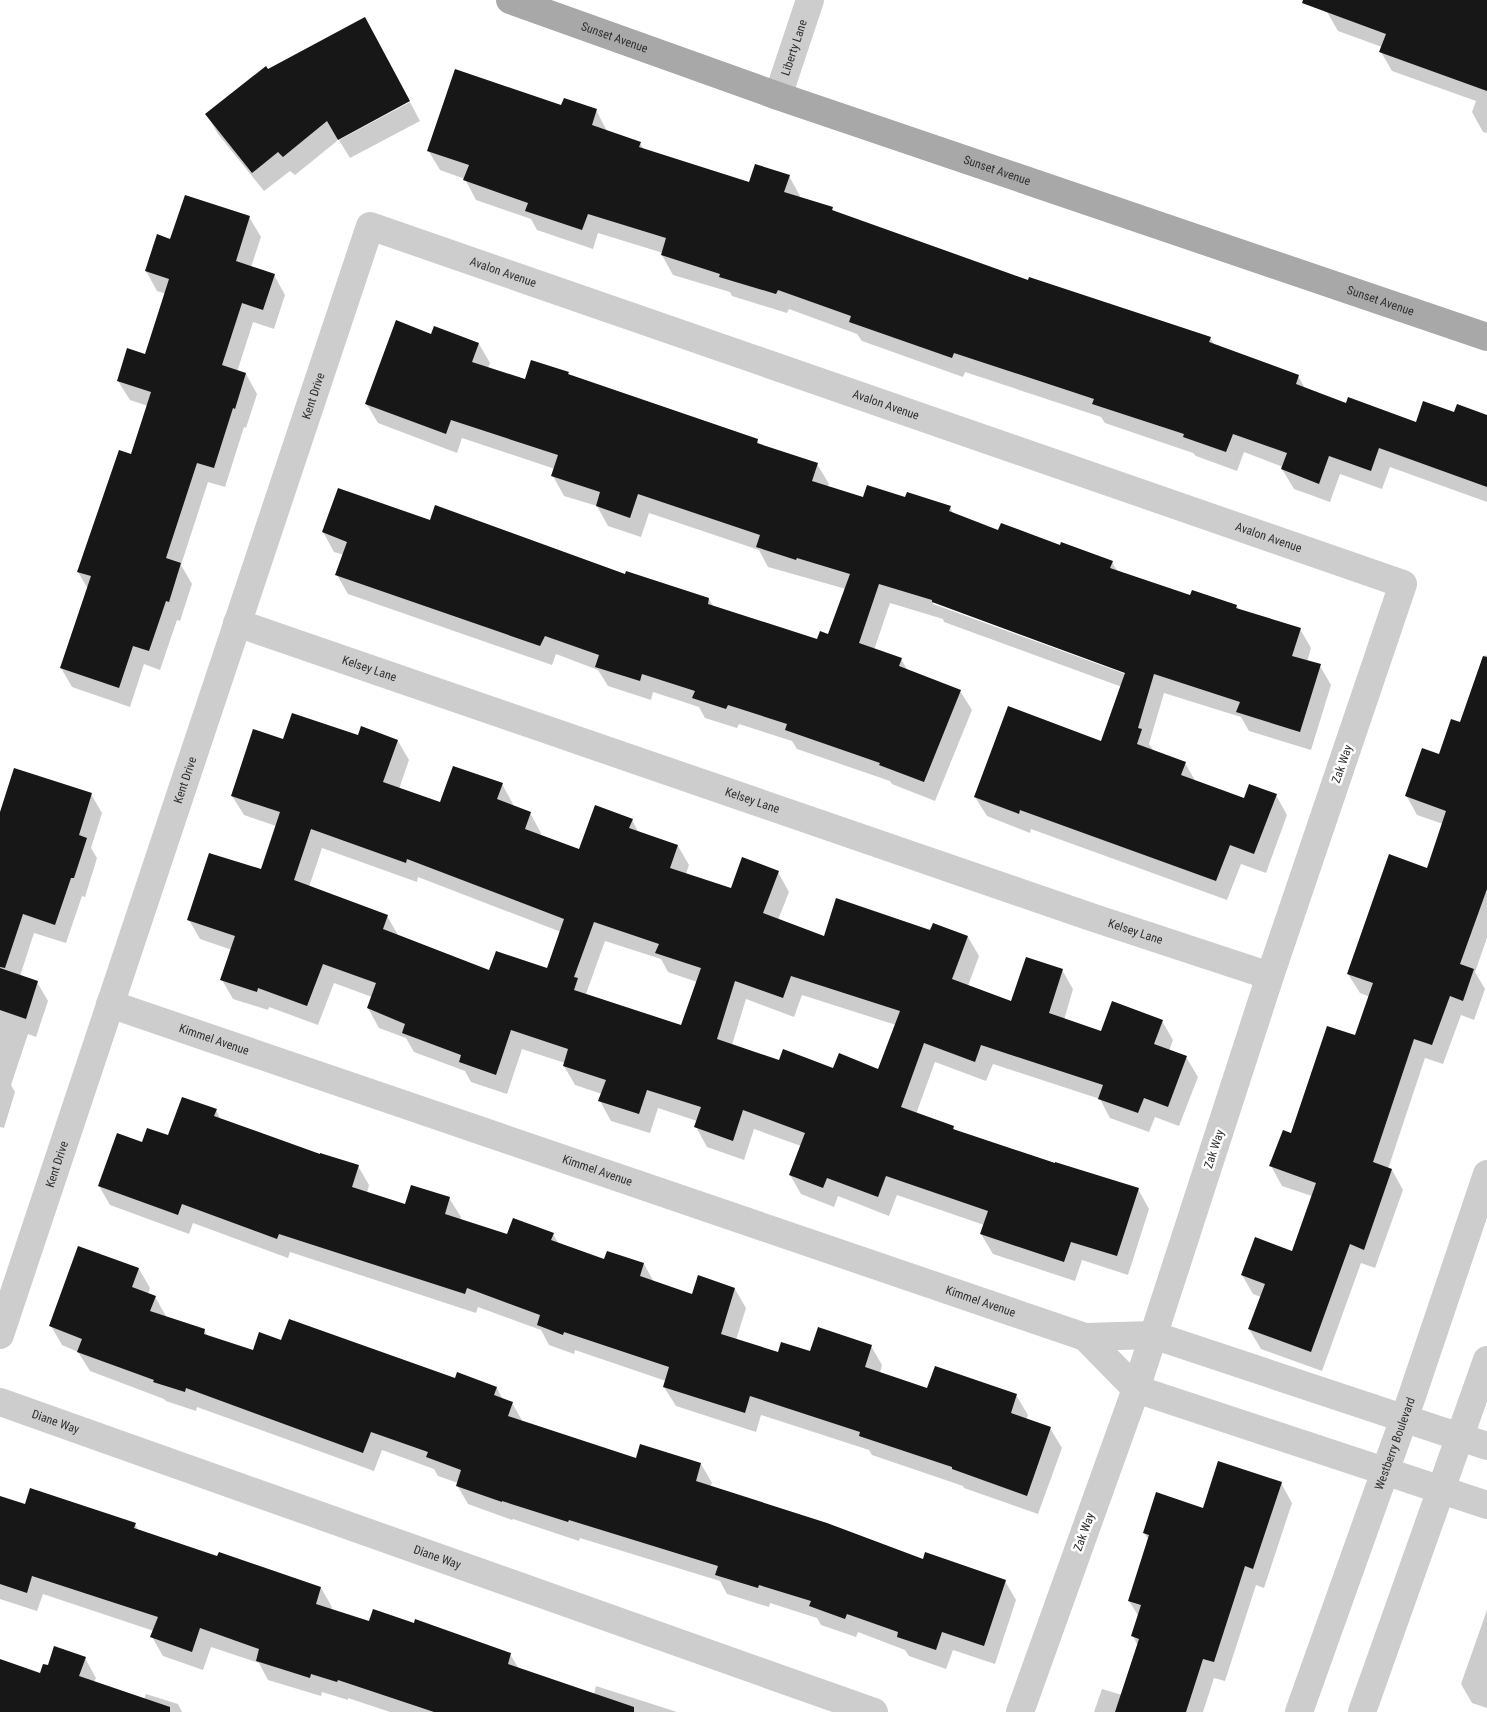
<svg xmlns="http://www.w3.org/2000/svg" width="1487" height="1712" font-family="'Roboto Condensed',sans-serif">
<rect width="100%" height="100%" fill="#fff"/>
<g fill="#0003" fill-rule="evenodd">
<path d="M 1331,0 L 1487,0 L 1487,133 L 1483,132 L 1472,112 L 1476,101 L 1392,71 L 1381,52 L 1382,47 L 1338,31 L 1327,12 Z"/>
<path d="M 268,70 L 409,100 L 337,139 L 337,141 L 295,175 L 290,171 L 264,191 L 218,134 L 207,115 Z"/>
<path d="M 410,102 L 420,121 L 350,158 L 339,140 Z"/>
<path d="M 562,107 L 596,110 L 607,131 L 640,143 L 644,150 L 750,184 L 789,176 L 800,196 L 799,198 L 832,208 L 834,213 L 1029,282 L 1210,338 L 1215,346 L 1298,376 L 1306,390 L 1347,404 L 1416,423 L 1455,414 L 1487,416 L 1487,502 L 1390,467 L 1382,489 L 1340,474 L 1330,502 L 1294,489 L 1282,469 L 1283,467 L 1244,452 L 1237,471 L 1196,456 L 1193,453 L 1105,423 L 1101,417 L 965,372 L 963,377 L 862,341 L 857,334 L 789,309 L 787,313 L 732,296 L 730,292 L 673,275 L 662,255 L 663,253 L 598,233 L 593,249 L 537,230 L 531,219 L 476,200 L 465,179 L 440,170 L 428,150 Z"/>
<path d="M 249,217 L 261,237 L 251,267 L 274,275 L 285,295 L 274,329 L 253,322 L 237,372 L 246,374 L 257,394 L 246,428 L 244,427 L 225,487 L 208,482 L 181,565 L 192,584 L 180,621 L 177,620 L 160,670 L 144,664 L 130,707 L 72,687 L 61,668 L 88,589 L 78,572 L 132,455 L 148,406 L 130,400 L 118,381 L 146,355 L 166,294 L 157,291 L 146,271 L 171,240 Z"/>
<path d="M 432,335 L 479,344 L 490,363 L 488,368 L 525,381 L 568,373 L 570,376 L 757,440 L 760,445 L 817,464 L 829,484 L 827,487 L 864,499 L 906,499 L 950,507 L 954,515 L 999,531 L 1061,546 L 1112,562 L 1118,572 L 1191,596 L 1237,606 L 1239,610 L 1300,629 L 1311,648 L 1307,662 L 1320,666 L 1331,685 L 1311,750 L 1249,731 L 1241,717 L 1164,693 L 1149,744 L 1153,750 L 1185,763 L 1196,782 L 1244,799 L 1276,795 L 1287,815 L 1266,873 L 1241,864 L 1227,900 L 1031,829 L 1030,833 L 987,816 L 975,797 L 1101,742 L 1122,687 L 944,622 L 943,619 L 890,603 L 874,650 L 901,659 L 908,671 L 960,691 L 972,710 L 935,801 L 892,784 L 890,781 L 797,749 L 792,741 L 739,724 L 737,728 L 705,718 L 699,707 L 653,692 L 651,700 L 608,686 L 598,670 L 556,654 L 552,665 L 348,594 L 337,575 L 344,555 L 334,552 L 323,532 L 431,522 L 709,599 L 713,606 L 818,640 L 829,635 L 846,589 L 768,567 L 759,550 L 649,513 L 641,537 L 608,526 L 597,506 L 564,496 L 553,476 L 555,469 L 462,438 L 457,453 L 378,423 L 366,403 ZM 933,601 L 1132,674 L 1131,676 L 933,604 Z"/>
<path d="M 1485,655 L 1487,656 L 1487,938 L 1475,972 L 1485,989 L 1474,1020 L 1461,1015 L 1443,1064 L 1425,1058 L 1388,1169 L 1392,1170 L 1403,1190 L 1375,1268 L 1361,1263 L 1322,1371 L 1261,1349 L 1249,1329 L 1261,1297 L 1253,1294 L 1242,1275 L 1292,1252 L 1312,1196 L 1282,1186 L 1271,1166 L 1355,1036 L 1370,997 L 1360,993 L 1348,974 L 1427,870 L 1443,824 L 1417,815 L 1406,795 L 1440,756 L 1460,724 Z"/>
<path d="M 359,737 L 398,741 L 409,760 L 399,789 L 440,804 L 502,784 L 513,804 L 512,806 L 530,813 L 541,833 L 540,836 L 580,850 L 632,820 L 639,833 L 678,846 L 689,865 L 686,874 L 732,889 L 778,872 L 789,892 L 778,920 L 825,938 L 931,931 L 968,937 L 979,956 L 968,986 L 1012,1003 L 1062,970 L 1073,989 L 1064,1020 L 1102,1032 L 1162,1021 L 1173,1040 L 1169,1051 L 1186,1057 L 1198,1077 L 1179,1126 L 1155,1117 L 1149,1132 L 1110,1118 L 1100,1099 L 993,1064 L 986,1081 L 935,1062 L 916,1114 L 953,1127 L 955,1131 L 1055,1165 L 1138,1189 L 1149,1209 L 1128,1275 L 1082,1260 L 1075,1281 L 993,1254 L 981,1234 L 984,1225 L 897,1195 L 889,1216 L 838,1196 L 834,1207 L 801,1194 L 790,1175 L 801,1146 L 754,1129 L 744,1160 L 707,1147 L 696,1127 L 697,1121 L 658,1108 L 650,1133 L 611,1121 L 600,1101 L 602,1094 L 575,1085 L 564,1066 L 565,1063 L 522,1049 L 507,1094 L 471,1082 L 465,1071 L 414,1052 L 406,1038 L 379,1028 L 368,1008 L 372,997 L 334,983 L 318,1025 L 269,1007 L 268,1010 L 233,999 L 222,980 L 232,950 L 200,939 L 189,920 L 262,871 L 276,826 L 244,815 L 232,796 L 284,741 ZM 322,848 L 417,882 L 418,877 L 561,932 L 548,970 L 490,971 L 398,935 L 387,916 L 309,887 ZM 605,941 L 661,959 L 668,972 L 697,982 L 682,1026 L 586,994 ZM 802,995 L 896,1025 L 879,1070 L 834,1069 L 780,1061 L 732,1045 L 746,999 L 794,1017 Z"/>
<path d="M 91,794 L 102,813 L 91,848 L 97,858 L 85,897 L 82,896 L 66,943 L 34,933 L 20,976 L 37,982 L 48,1001 L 36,1037 L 28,1034 L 11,1085 L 15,1092 L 4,1128 L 0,1127 L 0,816 Z"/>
<path d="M 216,1110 L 221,1120 L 321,1156 L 358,1166 L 369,1185 L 367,1193 L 406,1206 L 449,1198 L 461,1217 L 460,1220 L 508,1236 L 553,1234 L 559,1244 L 604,1261 L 607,1252 L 644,1264 L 654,1282 L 693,1295 L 735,1289 L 746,1308 L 736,1340 L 779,1353 L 811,1353 L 871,1346 L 882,1365 L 880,1373 L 928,1390 L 1016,1395 L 1028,1415 L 1026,1420 L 1050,1428 L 1062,1448 L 1038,1514 L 964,1488 L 963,1486 L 872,1455 L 869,1450 L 761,1415 L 756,1432 L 676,1406 L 664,1387 L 666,1381 L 575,1350 L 574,1354 L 549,1345 L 541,1330 L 478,1307 L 476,1313 L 290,1252 L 288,1258 L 193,1223 L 189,1234 L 110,1205 L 99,1186 L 143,1143 L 169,1137 Z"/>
<path d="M 79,1248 L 139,1269 L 150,1288 L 148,1294 L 155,1297 L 166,1316 L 165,1318 L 204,1330 L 208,1336 L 254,1351 L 282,1342 L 456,1380 L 458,1374 L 497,1388 L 503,1400 L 512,1403 L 523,1422 L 636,1459 L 701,1464 L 712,1483 L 710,1487 L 923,1560 L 1005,1581 L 1016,1600 L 995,1664 L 953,1650 L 946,1669 L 909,1656 L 905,1650 L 858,1632 L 856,1637 L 821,1625 L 817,1618 L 770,1603 L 769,1607 L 727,1594 L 720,1581 L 580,1538 L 579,1541 L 513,1519 L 512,1520 L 468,1504 L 457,1485 L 458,1483 L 438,1476 L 434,1469 L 382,1450 L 374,1471 L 197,1407 L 196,1411 L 166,1401 L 164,1399 L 90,1371 L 78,1352 L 62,1345 L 51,1326 Z"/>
<path d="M 1281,1483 L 1292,1503 L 1264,1588 L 1256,1585 L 1225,1681 L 1214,1678 L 1203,1712 L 1094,1712 L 1102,1689 L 1122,1695 L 1138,1646 L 1133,1636 L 1139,1617 L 1129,1601 L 1149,1540 L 1144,1533 L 1204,1509 Z"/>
<path d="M 0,1497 L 26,1505 L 135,1524 L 138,1530 L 218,1558 L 321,1588 L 332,1607 L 331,1610 L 370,1623 L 510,1654 L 519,1669 L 594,1695 L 596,1686 L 677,1712 L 390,1712 L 348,1698 L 348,1700 L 322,1692 L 321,1696 L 268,1680 L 259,1663 L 211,1647 L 203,1670 L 163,1656 L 152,1637 L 154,1631 L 43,1594 L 37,1611 L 0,1599 Z"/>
<path d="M 1487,1610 L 1487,1708 L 1472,1703 L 1461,1684 Z"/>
<path d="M 85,1658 L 96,1678 L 94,1682 L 144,1700 L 146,1694 L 178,1704 L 182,1712 L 0,1712 L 0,1669 L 41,1675 L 49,1667 Z"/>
</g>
<g fill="#171717" fill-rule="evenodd">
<path d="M 1303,0 L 1487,0 L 1487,91 L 1379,52 L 1386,34 L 1302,3 Z"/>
<path d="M 365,17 L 410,101 L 338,140 L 327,121 L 283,157 L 278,152 L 252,173 L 205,114 L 266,66 L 268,69 Z"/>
<path d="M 455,69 L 561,105 L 564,98 L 597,109 L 592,125 L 641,142 L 639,147 L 749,182 L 755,164 L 790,175 L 784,192 L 833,207 L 832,210 L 1028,280 L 1029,277 L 1211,337 L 1209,342 L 1299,375 L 1296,384 L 1346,403 L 1348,397 L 1416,422 L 1423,401 L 1454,412 L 1457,404 L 1487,415 L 1487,487 L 1379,448 L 1371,471 L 1329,456 L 1319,484 L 1281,469 L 1287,453 L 1233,434 L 1226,452 L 1183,437 L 1184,434 L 1092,404 L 1094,399 L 954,353 L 952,358 L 849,322 L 851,316 L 778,290 L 776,294 L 719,277 L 720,274 L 661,255 L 666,238 L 588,214 L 582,230 L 525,211 L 528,203 L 463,180 L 469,165 L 427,151 Z"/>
<path d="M 185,195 L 250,216 L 236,261 L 275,274 L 263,310 L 242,303 L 222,365 L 246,373 L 235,409 L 233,408 L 214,468 L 197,463 L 166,558 L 181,563 L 169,602 L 166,601 L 149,651 L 133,646 L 119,688 L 60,668 L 91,576 L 77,572 L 119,450 L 131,454 L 151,392 L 117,381 L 127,348 L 145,354 L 169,279 L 145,271 L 157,234 L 170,239 Z"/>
<path d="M 396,320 L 431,334 L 434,326 L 479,343 L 472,362 L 525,379 L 531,360 L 569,372 L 568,374 L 758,439 L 757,443 L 818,463 L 812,481 L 863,497 L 867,485 L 905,497 L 907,492 L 951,506 L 949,511 L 998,530 L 1001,523 L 1060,545 L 1061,542 L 1113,561 L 1110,568 L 1190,595 L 1192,590 L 1237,605 L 1236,608 L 1301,628 L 1292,656 L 1321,664 L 1300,732 L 1236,712 L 1240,702 L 1154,674 L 1138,728 L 1142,729 L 1137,744 L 1186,762 L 1181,775 L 1244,798 L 1249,784 L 1277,794 L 1254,854 L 1230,845 L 1216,881 L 1020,810 L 1019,814 L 974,797 L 1008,706 L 1101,741 L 1125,673 L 932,602 L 932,600 L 879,584 L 859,643 L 902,658 L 899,666 L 961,690 L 924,782 L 879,765 L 880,763 L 785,730 L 787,724 L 728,705 L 726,709 L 692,698 L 695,691 L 642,674 L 640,681 L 595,667 L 599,655 L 545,636 L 540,646 L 335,575 L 347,542 L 322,532 L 338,488 L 430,520 L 435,505 L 625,574 L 626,571 L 709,598 L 708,604 L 817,639 L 820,631 L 828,634 L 850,574 L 797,558 L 796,560 L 756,547 L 760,535 L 638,494 L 630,518 L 596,506 L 600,492 L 551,476 L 558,455 L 451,420 L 446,434 L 365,404 Z"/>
<path d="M 1483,656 L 1487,657 L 1487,889 L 1460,964 L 1474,969 L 1463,1001 L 1450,996 L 1432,1045 L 1414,1039 L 1373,1162 L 1392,1169 L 1364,1250 L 1350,1244 L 1311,1352 L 1248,1329 L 1265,1284 L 1241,1275 L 1255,1237 L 1292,1251 L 1316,1183 L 1269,1166 L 1283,1130 L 1291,1133 L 1327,1026 L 1355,1035 L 1373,983 L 1347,974 L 1389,854 L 1427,868 L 1446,811 L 1405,796 L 1422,748 L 1439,754 L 1451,719 L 1460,722 Z"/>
<path d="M 292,713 L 358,735 L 361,726 L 398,740 L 383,782 L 440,802 L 453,766 L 503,783 L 497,799 L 531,812 L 525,829 L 579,849 L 595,805 L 633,819 L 629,828 L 678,845 L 670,868 L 731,888 L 742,857 L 779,871 L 763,913 L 824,936 L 836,898 L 930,930 L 933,923 L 968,936 L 952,979 L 1011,1001 L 1026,957 L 1063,969 L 1049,1013 L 1101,1031 L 1112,1001 L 1163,1020 L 1154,1044 L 1187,1056 L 1168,1107 L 1144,1098 L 1138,1113 L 1098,1099 L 1103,1085 L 981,1045 L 975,1062 L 924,1043 L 901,1107 L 954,1126 L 953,1129 L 1055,1163 L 1055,1162 L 1139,1188 L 1117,1256 L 1071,1242 L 1064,1262 L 980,1234 L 988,1211 L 886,1176 L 878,1197 L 827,1178 L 823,1188 L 789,1175 L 805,1133 L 743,1110 L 733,1141 L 694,1127 L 701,1107 L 647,1090 L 639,1114 L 598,1101 L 606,1080 L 563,1066 L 568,1049 L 511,1030 L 496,1075 L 459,1062 L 461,1055 L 402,1033 L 405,1024 L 367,1008 L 376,983 L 323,964 L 307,1006 L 258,988 L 257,992 L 220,980 L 235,936 L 187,920 L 209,853 L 261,869 L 280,812 L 231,796 L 253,729 L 283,739 ZM 311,829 L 406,863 L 407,859 L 564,919 L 547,968 L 496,951 L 489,970 L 383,929 L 388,915 L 294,880 ZM 594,922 L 659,944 L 655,953 L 701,968 L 681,1025 L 574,990 L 578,978 L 574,977 ZM 791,976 L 900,1011 L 878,1069 L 839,1053 L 833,1068 L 783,1049 L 779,1060 L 717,1039 L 735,981 L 783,998 Z"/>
<path d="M 14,768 L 92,793 L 79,835 L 87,838 L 74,878 L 71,878 L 55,925 L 23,914 L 5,968 L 0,967 L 0,812 Z"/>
<path d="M 0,968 L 38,981 L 26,1019 L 0,1010 Z"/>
<path d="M 182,1097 L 217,1109 L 214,1116 L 320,1154 L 320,1153 L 359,1165 L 352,1187 L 405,1204 L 411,1185 L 450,1197 L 445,1214 L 507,1234 L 513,1218 L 554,1233 L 551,1240 L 604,1259 L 607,1251 L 644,1263 L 640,1276 L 692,1294 L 698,1275 L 735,1288 L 721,1334 L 778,1352 L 781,1342 L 810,1351 L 818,1327 L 872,1345 L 865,1367 L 927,1388 L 935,1366 L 1017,1394 L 1011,1413 L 1051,1427 L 1027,1496 L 952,1469 L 952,1467 L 859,1436 L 860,1432 L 750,1396 L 745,1413 L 663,1387 L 669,1367 L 564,1332 L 563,1335 L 537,1325 L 540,1315 L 467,1288 L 465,1294 L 279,1234 L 277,1239 L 182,1204 L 178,1215 L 98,1186 L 117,1133 L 142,1142 L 147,1128 L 168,1135 Z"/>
<path d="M 78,1246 L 139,1268 L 132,1287 L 156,1296 L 150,1311 L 205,1329 L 204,1334 L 253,1350 L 259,1332 L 281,1340 L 289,1319 L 455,1378 L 457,1372 L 497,1387 L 494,1395 L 513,1402 L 508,1416 L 636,1458 L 640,1444 L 701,1463 L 696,1481 L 827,1523 L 923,1559 L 925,1552 L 1006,1580 L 984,1646 L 942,1632 L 936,1650 L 897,1637 L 898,1632 L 847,1614 L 845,1619 L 809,1606 L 811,1601 L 759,1585 L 758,1588 L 715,1575 L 718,1566 L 569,1520 L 568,1522 L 502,1501 L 502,1502 L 456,1486 L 461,1470 L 426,1457 L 428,1452 L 371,1432 L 363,1453 L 186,1388 L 185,1392 L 153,1382 L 154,1380 L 77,1352 L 82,1339 L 49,1326 Z"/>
<path d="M 1218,1461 L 1282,1482 L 1253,1569 L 1245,1566 L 1214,1662 L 1203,1659 L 1186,1712 L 1115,1712 L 1139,1639 L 1131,1636 L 1141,1605 L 1128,1601 L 1149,1535 L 1143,1533 L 1156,1492 L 1203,1508 Z"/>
<path d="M 30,1488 L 136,1523 L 134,1528 L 217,1556 L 219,1552 L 321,1587 L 316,1604 L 369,1621 L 373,1609 L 414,1623 L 415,1619 L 511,1653 L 508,1664 L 634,1707 L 634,1712 L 434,1712 L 338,1680 L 337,1682 L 311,1674 L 310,1678 L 256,1661 L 259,1649 L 200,1628 L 192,1652 L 150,1637 L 158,1617 L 32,1576 L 27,1593 L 0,1584 L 0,1496 L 25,1504 Z"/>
<path d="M 54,1646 L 86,1657 L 79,1676 L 170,1707 L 170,1712 L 0,1712 L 0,1659 L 40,1673 L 43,1664 L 48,1665 Z"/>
</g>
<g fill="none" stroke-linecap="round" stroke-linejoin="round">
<g stroke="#cdcdcd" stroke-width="28">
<path id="s1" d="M 778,96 L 810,0"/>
<path id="s2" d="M 237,623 L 1091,917 L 1270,976"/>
<path id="s3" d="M 110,1004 L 1085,1337 L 1153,1335 L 1487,1446"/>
<path id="s4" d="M 0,1335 L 370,226 L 1403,584 L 1270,976 L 1136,1389 L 1020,1712"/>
<path d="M 1085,1337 L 1136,1389 L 1487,1505"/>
<path id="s5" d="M 0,1402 L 874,1712"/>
<path id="s6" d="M 1299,1712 L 1412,1396 L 1487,1174"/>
<path d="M 1362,1712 L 1487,1360"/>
</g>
<path stroke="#a8a8a8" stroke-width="28" id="s7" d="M 510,0 L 778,96 L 1487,337"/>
</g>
<g text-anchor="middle" stroke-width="5" stroke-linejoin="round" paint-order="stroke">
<g font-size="12" fill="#303030" stroke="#fff">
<text dy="4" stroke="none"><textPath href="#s7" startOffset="111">Sunset Avenue</textPath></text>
<text dy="4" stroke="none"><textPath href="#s1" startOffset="51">Liberty Lane</textPath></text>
<text dy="4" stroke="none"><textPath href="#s7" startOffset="516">Sunset Avenue</textPath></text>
<text dy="4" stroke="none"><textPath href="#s4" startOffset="1310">Avalon Avenue</textPath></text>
<text dy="4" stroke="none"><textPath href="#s7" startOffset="921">Sunset Avenue</textPath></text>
<text dy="4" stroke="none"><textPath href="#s4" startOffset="990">Kent Drive</textPath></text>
<text dy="4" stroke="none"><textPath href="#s4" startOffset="1715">Avalon Avenue</textPath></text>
<text dy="4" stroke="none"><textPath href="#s4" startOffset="2120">Avalon Avenue</textPath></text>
<text dy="4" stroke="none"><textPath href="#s2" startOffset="140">Kelsey Lane</textPath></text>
<text transform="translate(1342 764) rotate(-71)" y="4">Zak Way</text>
<text dy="4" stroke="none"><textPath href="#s4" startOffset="585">Kent Drive</textPath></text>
<text dy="4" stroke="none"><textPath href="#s2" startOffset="545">Kelsey Lane</textPath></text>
<text dy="4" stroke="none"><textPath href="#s2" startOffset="950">Kelsey Lane</textPath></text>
<text dy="4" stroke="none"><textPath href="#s3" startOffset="110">Kimmel Avenue</textPath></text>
<text transform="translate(1214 1149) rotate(-72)" y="4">Zak Way</text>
<text dy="4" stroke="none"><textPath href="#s4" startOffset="180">Kent Drive</textPath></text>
<text dy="4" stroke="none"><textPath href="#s3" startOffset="515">Kimmel Avenue</textPath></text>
<text dy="4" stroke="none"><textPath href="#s3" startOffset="920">Kimmel Avenue</textPath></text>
<text dy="4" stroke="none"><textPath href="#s5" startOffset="59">Diane Way</textPath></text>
<text dy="4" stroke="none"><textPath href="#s6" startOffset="285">Westberry Boulevard</textPath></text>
<text transform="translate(1084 1532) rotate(-70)" y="4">Zak Way</text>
<text dy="4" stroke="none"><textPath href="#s5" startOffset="464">Diane Way</textPath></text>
</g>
</g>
</svg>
